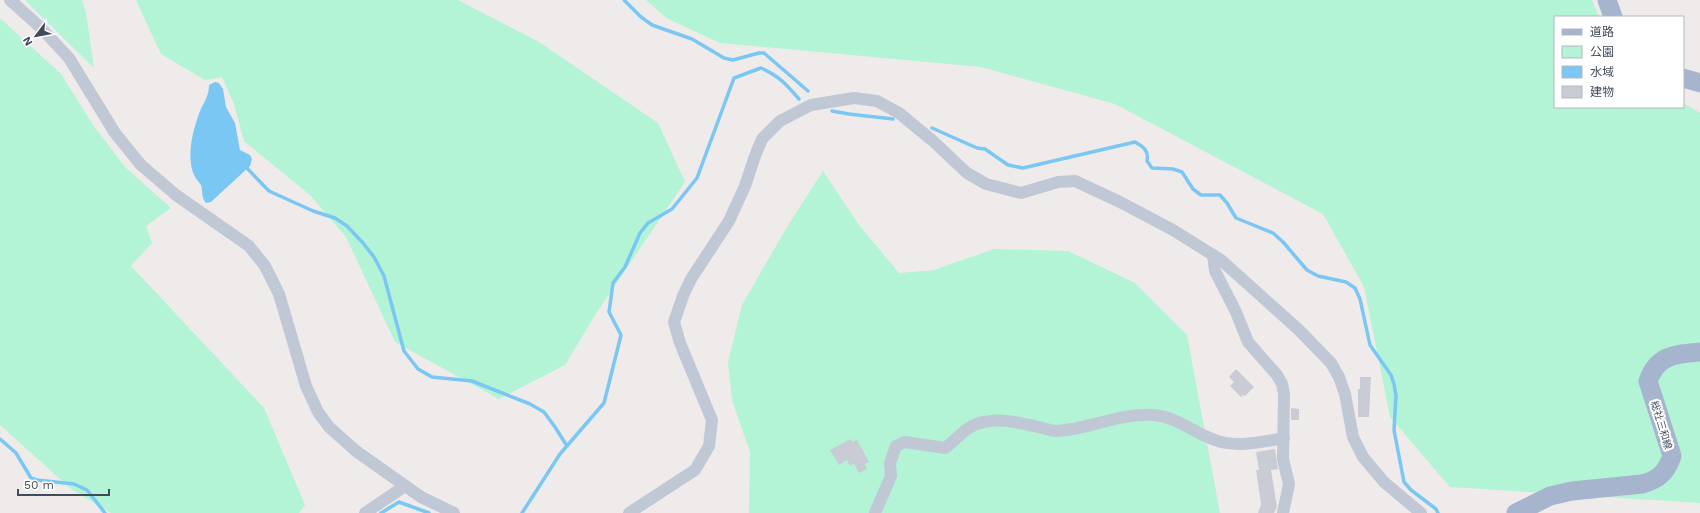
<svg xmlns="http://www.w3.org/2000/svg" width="1700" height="513" font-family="'Work Sans','Noto Sans JP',sans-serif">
<rect width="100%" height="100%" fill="#efebeb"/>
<g fill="#b3f3d6">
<path d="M 25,0 L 82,0 L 86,13 L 94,68 Z"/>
<path d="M 136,0 L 458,0 L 539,42 L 658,123 L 685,182 L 597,312 L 565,365 L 499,399 L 395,342 L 346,237 L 311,196 L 244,141 L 234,104 L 222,77 L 205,80 L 161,54 Z"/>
<path d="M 646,0 L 1592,0 L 1599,17 L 1555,17 L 1555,107 L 1683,107 L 1683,103 L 1700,113 L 1700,503 L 1450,487 L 1390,417 L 1364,287 L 1323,214 L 1115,104 L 981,67 L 720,43 L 666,18 Z"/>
<path d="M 0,18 L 61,74 L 93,125 L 125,167 L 171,208 L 146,226 L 152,243 L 131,266 L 264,408 L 305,505 L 299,513 L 111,513 L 71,489 L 0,425 Z"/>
<path d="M 823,171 L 859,225 L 899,273 L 934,270 L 994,249 L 1068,251 L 1135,283 L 1187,335 L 1220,513 L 749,513 L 750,452 L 732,400 L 728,362 L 742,305 L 787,227 Z"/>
</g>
<path fill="#7bc7f4" d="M 215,82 L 219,83 L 223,89 L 226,107 L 235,123 L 240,150 L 250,155 L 252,159 L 250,166 L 211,202 L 206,203 C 201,197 203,192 201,185 C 199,182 196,179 194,175 C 186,155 193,130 200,111 C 204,102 209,96 209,85 Z"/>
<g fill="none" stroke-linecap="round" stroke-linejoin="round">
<g stroke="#7bc7f4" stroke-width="3.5">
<path d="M 624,0 L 641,17 L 652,25 L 692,39 L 724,58 L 733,60 L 759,53 L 764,53 L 808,91"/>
<path d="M 832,111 L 849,114 L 893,119"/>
<path d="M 932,128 L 977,148 L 985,149 L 1008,165 L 1023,168 L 1135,142 C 1144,147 1149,151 1147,161 L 1152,168 L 1173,169 L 1182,172 L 1193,189 L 1201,195 L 1220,195 L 1227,203 L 1236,218 L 1273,233 L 1283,242 L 1307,270 L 1318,276 L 1346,282 L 1355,288 L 1360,299 L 1370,345 L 1391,375 L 1394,384 L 1396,396 L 1394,430 L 1404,482 L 1411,490 L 1436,509 L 1438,513"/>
<path d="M 244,165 L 269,191 L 313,211 L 335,218 L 347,226 L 363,243 L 374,257 L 384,276 L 404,351 L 418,369 L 432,377 L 472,381 L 530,404 L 544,412 L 555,427 L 567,446"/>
<path d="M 0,439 L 16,453 L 31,478 L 37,480 L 74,484 L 87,490 L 105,513"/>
<path d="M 381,513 L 399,502 L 429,513"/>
<path d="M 522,513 L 560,454 L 604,403 L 621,335 L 609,312 L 613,283 L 625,267 L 640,233 L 648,223 L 672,209 L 697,178 L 734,78 L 761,68 C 779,76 786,84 799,99"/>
</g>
</g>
<g fill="#c9ccd4">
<path d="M 1236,369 L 1254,387 L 1245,396 L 1243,395 L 1241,397 L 1230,386 L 1234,382 L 1229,377 Z"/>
<path d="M 1360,377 L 1371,377 L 1369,417 L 1358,417 L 1358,389 L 1360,389 Z"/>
<path d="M 1291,408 L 1299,409 L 1299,420 L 1291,420 Z"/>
<path d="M 851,439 L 852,442 L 857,440 L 869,462 L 865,464 L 867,469 L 859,473 L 854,464 L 850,466 L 847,460 L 839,465 L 830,450 Z"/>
<path d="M 1275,449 L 1278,469 L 1271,470 L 1277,507 L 1274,513 L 1258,513 L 1261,504 L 1256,470 L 1259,470 L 1256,452 Z"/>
</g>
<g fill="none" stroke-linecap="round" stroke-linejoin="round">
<g stroke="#c0c8d5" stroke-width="12">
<path d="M 10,0 L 40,27 L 69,58 L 115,133 L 141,165 L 176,195 L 249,246 L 265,266 L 279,294 L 306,386 L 318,412 L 329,427 L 356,451 L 421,497 L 454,513"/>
<path d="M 1213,255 L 1215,271 L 1236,312 L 1248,342 L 1277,375 L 1282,384 L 1284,394 L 1283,459 L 1289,484 L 1283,513"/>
<path d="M 365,513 L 405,486"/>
<path d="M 629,513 L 695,470 L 709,446 L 712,420 L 680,343 L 674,322 L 683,296 L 691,279 L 729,221 L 745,186 L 755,156 L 762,139 L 780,121 L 811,105 L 854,98 L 877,101 L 899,113 L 933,141 L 967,173 L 986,184 L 1021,193 L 1058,182 L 1075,181 L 1120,202 L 1173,230 L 1221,260 L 1299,330 L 1331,363 L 1339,377 L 1345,394 L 1353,437 L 1363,457 L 1384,482 L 1421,513"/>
<path d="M 875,513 L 891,476 L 890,463 L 896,446 L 905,442 L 945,448 C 959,438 966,425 984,422 C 1003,418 1020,423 1038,427 C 1044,428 1050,431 1056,431 C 1089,430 1120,412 1154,415 C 1177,417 1194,433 1215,440 C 1236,448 1262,442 1284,438"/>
</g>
<g stroke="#a7b4ce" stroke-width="19">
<path d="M 1607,0 L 1613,17"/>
<path d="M 1683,78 L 1700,83"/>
<path d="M 1516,513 L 1550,496 L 1572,491 L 1642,484 C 1658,480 1666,473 1672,456 L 1648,381 C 1657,355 1675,354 1700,352"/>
</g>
</g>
<g text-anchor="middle" stroke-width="4" stroke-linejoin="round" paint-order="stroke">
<g font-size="10" fill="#424b5a" stroke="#fff">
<text transform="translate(1662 425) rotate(73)" y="4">総社三和線</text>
</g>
</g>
<rect x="1554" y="16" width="130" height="92" fill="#ffffff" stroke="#b3b7bd"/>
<rect x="1562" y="29" width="20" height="6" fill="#a7b4ce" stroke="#b3b7bd"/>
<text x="1590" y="36" font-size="12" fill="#424b5a">道路</text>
<rect x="1562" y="46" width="20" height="12" fill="#b3f3d6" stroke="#b3b7bd"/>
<text x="1590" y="56" font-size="12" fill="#424b5a">公園</text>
<rect x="1562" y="66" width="20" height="12" fill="#7bc7f4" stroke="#b3b7bd"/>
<text x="1590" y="76" font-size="12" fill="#424b5a">水域</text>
<rect x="1562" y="86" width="20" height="12" fill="#c9ccd4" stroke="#b3b7bd"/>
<text x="1590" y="96" font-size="12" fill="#424b5a">建物</text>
<g transform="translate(36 36) rotate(238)" stroke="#ffffff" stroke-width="3" paint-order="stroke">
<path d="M0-3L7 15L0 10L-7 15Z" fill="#424b5a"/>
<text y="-6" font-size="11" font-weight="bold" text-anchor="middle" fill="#424b5a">N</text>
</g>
<path d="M18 489v6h91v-6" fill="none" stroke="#424b5a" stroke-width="2"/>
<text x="24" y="489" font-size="12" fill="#424b5a" stroke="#ffffff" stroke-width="3" paint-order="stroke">50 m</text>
</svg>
